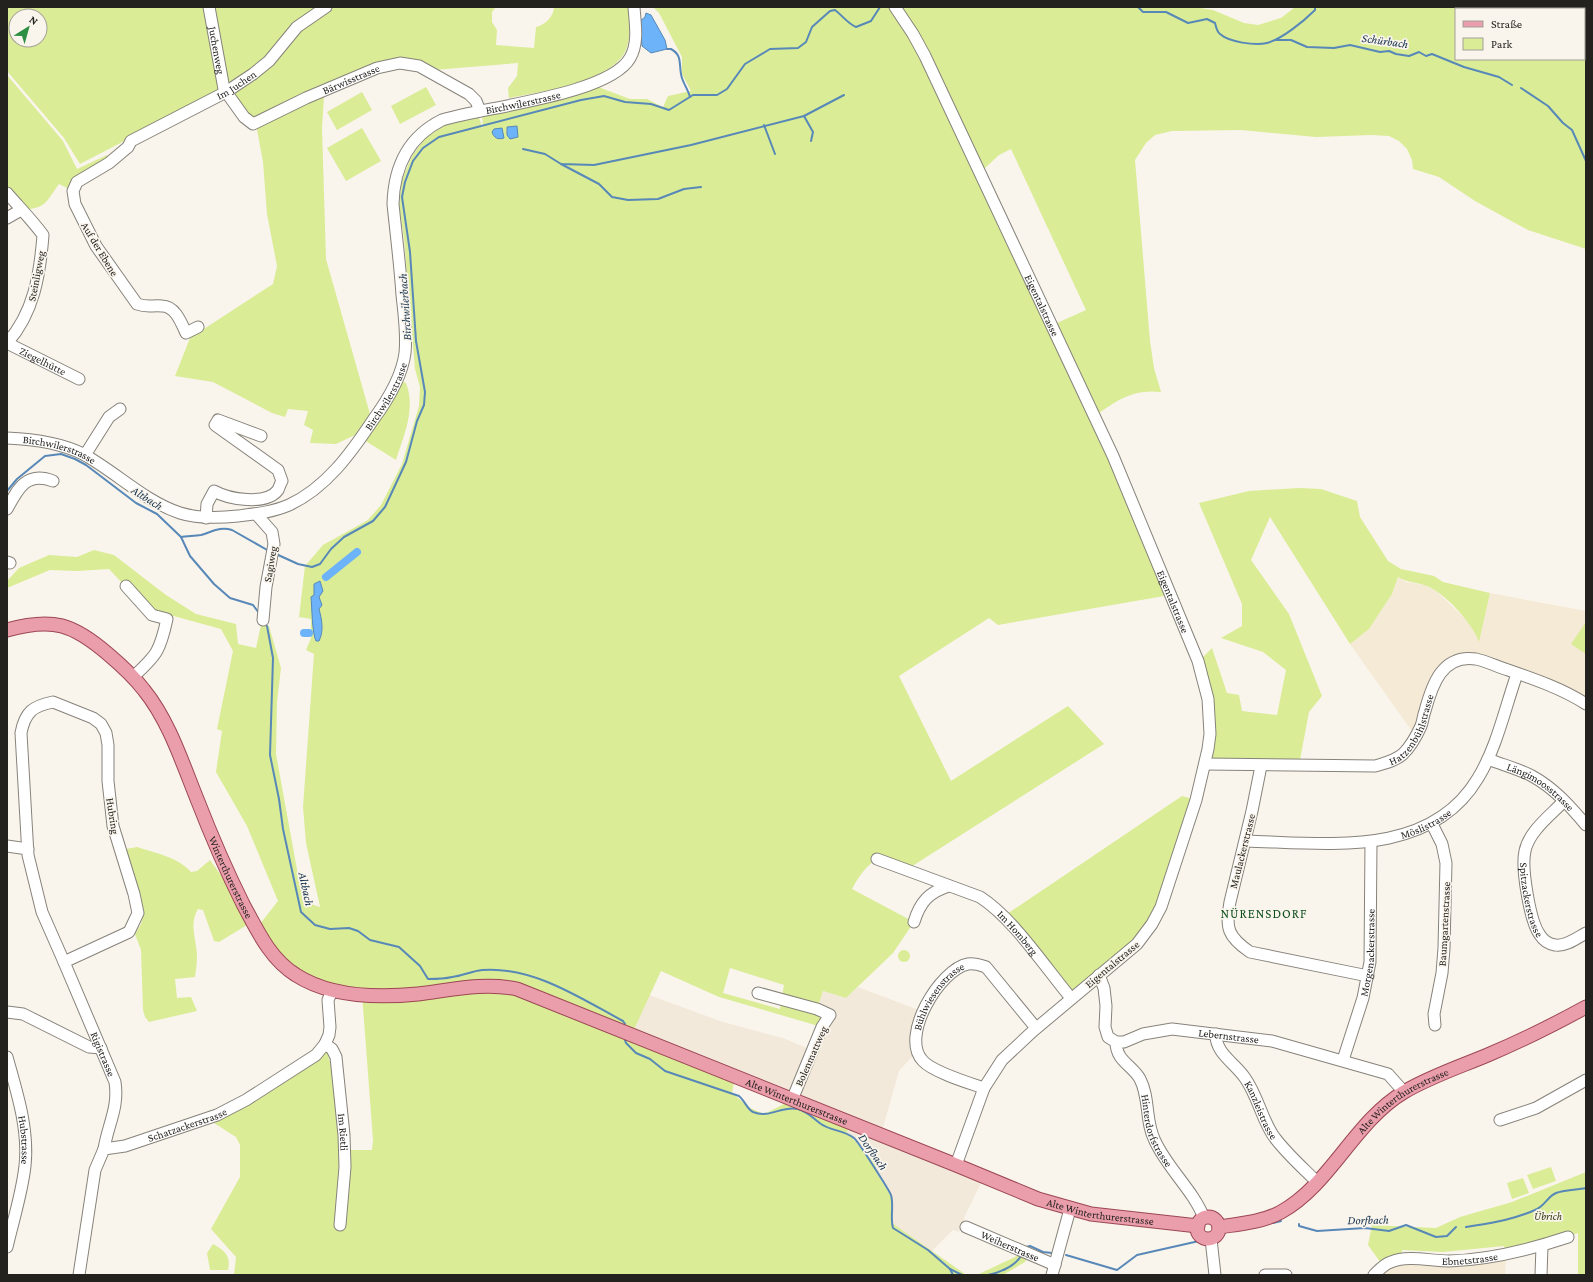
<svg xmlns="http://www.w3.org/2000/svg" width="1593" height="1282" font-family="'Crimson Pro',serif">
<rect width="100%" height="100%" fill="#faf5ec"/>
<path fill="#f3e9da" d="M 858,987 L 924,1012 L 917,1051 L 899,1071 L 881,1135 L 982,1181 L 964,1218 L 966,1227 L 958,1232 L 953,1230 L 932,1251 L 891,1223 L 891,1195 L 876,1172 L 876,1165 L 847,1132 L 848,1122 L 631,1036 L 649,995 L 723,1022 L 783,1038 L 812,1050 L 822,1027 L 817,1009 L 823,991 L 846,998 Z"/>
<g fill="#f5ead5">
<path d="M 1398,577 L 1406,582 L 1425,585 L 1435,590 L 1470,623 L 1479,641 L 1490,593 L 1586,611 L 1586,704 L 1476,659 L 1441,671 L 1416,737 L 1350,644 L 1369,629 L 1392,594 Z"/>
<path d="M 1506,1260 L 1505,1275 L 1381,1275 L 1389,1269 L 1404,1265 L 1455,1266 Z"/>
</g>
<g fill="#daec96" fill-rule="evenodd">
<path d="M 7,7 L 206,7 L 221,91 L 80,164 L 64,138 L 7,71 ZM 16,16 L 40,16 L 40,40 L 16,40 Z"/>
<path d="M 211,7 L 322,7 L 265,62 L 226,89 Z"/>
<path d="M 329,7 L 496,7 L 492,12 L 492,22 L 497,30 L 496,45 L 534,48 L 536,27 C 545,25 554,16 554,7 L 630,7 C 630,21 631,37 626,50 C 612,82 540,92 509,98 L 508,88 L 517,76 L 518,63 L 434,70 L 409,60 L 324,96 L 322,128 L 326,259 L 370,414 L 355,435 L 336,444 L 310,443 L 313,430 L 304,425 L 308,411 L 288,409 L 285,417 L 272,413 L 213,382 L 175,376 L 190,338 L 273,284 L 277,266 L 267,214 L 263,162 L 255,119 L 246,116 L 228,92 L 301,25 Z"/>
<path d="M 653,7 L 1194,7 L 1213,10 L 1244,23 L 1258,25 L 1281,18 L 1295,7 L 1586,7 L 1586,249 L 1528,230 L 1475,201 L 1439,177 L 1413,169 L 1412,160 L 1407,149 L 1399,141 L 1389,136 L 1372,135 L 1316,137 L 1241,130 L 1172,131 L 1155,135 L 1146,143 L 1135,160 L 1150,341 L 1154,368 L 1161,392 C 1135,389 1120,398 1099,413 L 1203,657 L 1212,648 L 1227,693 L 1239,695 L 1242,711 L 1277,715 L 1286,670 L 1263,652 L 1221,638 L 1242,626 L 1242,604 L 1199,503 L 1249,491 L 1299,488 L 1321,489 L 1357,501 L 1360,517 L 1388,561 L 1401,569 L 1434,576 L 1443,582 L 1490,593 L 1479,642 C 1473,624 1445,593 1427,586 C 1417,582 1408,583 1398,577 L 1392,594 L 1369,629 L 1350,644 L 1270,517 L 1251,560 L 1289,614 L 1322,696 L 1309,712 L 1299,765 L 1205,764 L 1208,699 L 1170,595 L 998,625 L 989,618 L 899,676 L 951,781 L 1068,706 L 1104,744 L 906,870 L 877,859 C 865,867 859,876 852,889 L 914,922 L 893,953 L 846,998 L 823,991 L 817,1009 L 830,1015 L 822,1027 L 719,997 L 661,971 L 631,1036 L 735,1077 L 732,1093 L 750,1108 L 764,1114 L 792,1100 L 848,1122 L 847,1132 L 876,1165 L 876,1172 L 891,1196 L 892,1223 L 965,1274 L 979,1274 L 1019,1255 L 1027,1257 L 1025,1262 L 1003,1275 L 234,1275 L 236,1257 L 211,1229 L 240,1177 L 240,1145 L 236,1137 L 214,1123 L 231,1108 L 325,1044 L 335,1081 L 342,1150 L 372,1150 L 373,1140 L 362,994 L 294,975 L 256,929 L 278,901 L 247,826 L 216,772 L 222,731 L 217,729 L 233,651 L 221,629 L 170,615 L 152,615 L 109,569 L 77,571 L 50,570 L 7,588 L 7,581 L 19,568 L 49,555 L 77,557 L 94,550 L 114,555 L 166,595 L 196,614 L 236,624 L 238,644 L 256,648 L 261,625 L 269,626 L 281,668 L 277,702 L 276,754 L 300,886 L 308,903 L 320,907 L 306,843 L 303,807 L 314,654 L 306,650 L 311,638 L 311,619 L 299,617 L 305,566 L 323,545 L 368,520 L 381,505 L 402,464 L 419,406 L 420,387 L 415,369 L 404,239 L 399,204 L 402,179 L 412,156 L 425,138 L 453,120 L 478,115 L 483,129 L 482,115 L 598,87 L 630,99 L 647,99 L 663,107 L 668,96 L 691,91 L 682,74 L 682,57 L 659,13 ZM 1456,9 L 1584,9 L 1584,59 L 1456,59 ZM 1011,149 L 1086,310 L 1057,323 L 984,169 L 999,155 ZM 730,968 L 784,985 L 780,1009 L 723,993 Z"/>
<path d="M 7,75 L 63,141 L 77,169 L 107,155 L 109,163 L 73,191 L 59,184 C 45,203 47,208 21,210 L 7,193 Z"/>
<path d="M 426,87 L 436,105 L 400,124 L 391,106 Z"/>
<path d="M 362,92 L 372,110 L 337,130 L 327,112 Z"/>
<path d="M 362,128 L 381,161 L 346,181 L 327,148 Z"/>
<path d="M 401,381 L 406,383 C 416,409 404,435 396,460 L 364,440 Z"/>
<path d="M 1586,622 L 1586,654 L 1571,644 Z"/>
<path d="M 1182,796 L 1196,800 L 1155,920 L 1071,998 L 1004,916 Z"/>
<path d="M 137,847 C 155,853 178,857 191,872 L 197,871 L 210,860 L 223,878 L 247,925 L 219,942 L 214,941 L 203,910 L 198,909 C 189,924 196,938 197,955 C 197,962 196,970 195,977 L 175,979 L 177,998 L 191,997 L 197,1011 L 149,1022 L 145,1017 L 143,1010 L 141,950 L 135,934 L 141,924 L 144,911 L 126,849 Z"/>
<circle cx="904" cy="956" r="6"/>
<path d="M 1551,1167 L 1556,1181 L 1533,1189 L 1527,1175 Z"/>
<path d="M 1586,1172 L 1586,1275 L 1578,1275 L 1578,1233 L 1542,1246 L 1506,1255 L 1504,1246 L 1443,1252 L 1402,1250 L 1402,1260 L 1383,1266 L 1368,1245 L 1372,1225 L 1436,1228 L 1460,1217 L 1512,1202 Z"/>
<path d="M 1523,1178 L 1529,1193 L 1512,1199 L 1507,1183 Z"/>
<path d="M 213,1244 C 225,1251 231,1256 228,1270 L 210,1270 L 207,1253 Z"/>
</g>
<g fill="#6db3fa" stroke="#5788b8">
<path d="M 646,13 L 651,15 L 665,40 L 667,49 L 651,53 L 642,46 L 640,21 L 645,17 Z"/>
<path d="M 517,126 L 518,137 L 510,139 L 507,135 L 507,127 Z"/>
<path d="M 502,128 L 504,138 C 498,140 494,138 492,132 L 494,129 Z"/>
<path d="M 320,581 L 323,591 L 319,597 L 322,605 L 319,609 C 322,620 324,631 319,641 L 316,641 C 312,633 312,607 311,597 L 314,595 L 314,584 Z"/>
</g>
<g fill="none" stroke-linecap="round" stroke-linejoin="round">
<g stroke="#5788b8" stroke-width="2">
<path d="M 1138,7 L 1143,12 L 1166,12 L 1188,23 L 1207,19 L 1215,23 C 1216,27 1217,32 1220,34 C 1229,42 1255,46 1267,43 C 1282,39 1304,21 1315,10 L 1315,7"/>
<path d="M 1275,40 L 1291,40 L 1307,47 L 1334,48 L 1350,45 L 1380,52 L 1389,51 L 1396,54 L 1409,56 L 1419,52 L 1426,56 L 1432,54 L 1464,67 L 1499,77 L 1512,85"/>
<path d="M 667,49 L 671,49 C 682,55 679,63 681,74 C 682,82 688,89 690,97"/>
<path d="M 1521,88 L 1548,106 L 1563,123 L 1572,130 L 1586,161"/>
<path d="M 804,116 L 813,132 L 811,141"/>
<path d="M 764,125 L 775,154"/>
<path d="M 523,149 L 545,154 L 561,164 L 594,165 L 691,145 L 804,116 L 844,95"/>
<path d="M 561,164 L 599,184 L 612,197 L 628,200 L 658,199 L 684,189 L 701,187"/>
<path d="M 7,491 L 17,479 L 45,456 L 61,454 L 75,459 L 86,465 L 136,503 L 157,514 L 181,537 L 190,556 L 214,584 L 230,598 L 253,605 L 259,613"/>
<path d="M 181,537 C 187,536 194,536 201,535 C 212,532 220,526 232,530 L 269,551"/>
<path d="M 276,554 L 298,564 L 312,567 L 320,564 L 331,549 L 344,537 L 373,521 L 385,507 L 406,462 L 417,421 L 424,405 L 425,392 L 416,341 L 410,252 L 402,197 L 405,182 L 413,161 L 423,148 L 439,137 L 581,100 L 604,96 L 625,102 L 651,104 L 669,110 L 693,95 L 717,95 L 727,89 L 745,64 L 770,49 L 798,48 L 806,42 L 812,27 L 830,11 L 835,10 C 843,16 847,23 856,27 L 871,21 L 880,7"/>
<path d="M 267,626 L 273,658 L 270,755 L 279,799 L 283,829 L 301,912 L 315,925 L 330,929 L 349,928 L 358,931 L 370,940 L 399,947 L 420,966 L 428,979 C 436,979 444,979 452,977 C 462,976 472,971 482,970 C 533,966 580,998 623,1021 L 625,1024"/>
<path d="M 625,1040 L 626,1043 L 636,1053 L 650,1059 L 665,1071 L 739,1096 C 745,1101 747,1109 753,1112 C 770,1119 782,1105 798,1109 C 808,1112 813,1118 821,1124 C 831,1131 844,1130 854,1138 C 858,1141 889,1190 891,1195 C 894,1205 890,1218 893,1228 L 928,1250 L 950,1269 L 962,1275"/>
<path d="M 1273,1223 L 1281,1221"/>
<path d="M 1299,1224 L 1299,1226 L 1317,1231 L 1365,1228 L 1389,1231 L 1406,1225 L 1436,1237 L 1447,1236 L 1456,1227"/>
<path d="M 1466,1227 C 1490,1223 1513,1220 1535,1210 C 1545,1206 1547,1197 1556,1193 C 1564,1190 1577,1190 1586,1188"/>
<path d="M 1026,1247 L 1030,1246 L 1043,1252 L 1052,1253"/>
<path d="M 1066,1255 L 1117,1270 L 1137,1255 L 1199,1241"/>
<path d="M 950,1269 L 953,1275"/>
<path d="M 988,1275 C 999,1273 1015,1266 1021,1256"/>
</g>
<g stroke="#6db3fa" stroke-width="8">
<path d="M 326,577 L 357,552"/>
<path d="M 304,633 L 309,633"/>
</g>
<defs>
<g id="minor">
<path id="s1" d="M 209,7 L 224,89 L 244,117 L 253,124 L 306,98 L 377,68 L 400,63 L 419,66 L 469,94 L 476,101 L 480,111"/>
<path id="s2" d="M 895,7 L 913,34 L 925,56 L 1113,456 L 1198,661 L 1208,699 L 1210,734 L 1208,749 L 1196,800 L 1161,907 L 1152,924 L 1137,944 L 1033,1031 L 1002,1060 L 984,1088 L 956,1165"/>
<path d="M 7,193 C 19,207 32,220 43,235 C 40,274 34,313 7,343"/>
<path d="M 7,218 L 21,210"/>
<path id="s3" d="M 198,327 L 186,333 C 181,322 175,306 162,306 C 151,305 148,308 137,304 L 96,246 L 75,204 L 73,191 L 77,182 L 109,163 L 128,147 L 131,141 L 226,92 L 253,74 L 269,61 L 297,27 L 326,7"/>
<path id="s4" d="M 7,343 L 79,379"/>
<path id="s5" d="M 7,438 C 31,439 61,443 83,454 C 116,472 144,501 180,513 C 199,519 219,518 238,516 C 255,514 273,512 289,505 C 326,488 351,453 373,420 C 387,401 402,377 405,353 C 407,334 404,314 402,295 C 400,264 396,234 393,204 C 394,167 408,137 442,120 C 484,107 609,95 630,58 C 639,43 635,23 634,7"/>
<path d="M 85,455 L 109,417 L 120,409"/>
<path d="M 7,509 C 18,488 27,471 53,481"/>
<path d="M 256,514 L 272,532 L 274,544 L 266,587 L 263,620"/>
<path d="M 206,518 L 207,504 L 214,491 C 228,499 266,506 278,490 C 279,488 280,484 282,481 L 278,470 L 215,425 L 218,420 L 261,436"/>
<path d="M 7,562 L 10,563"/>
<path d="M 126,586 L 152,615 L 167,619 C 160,651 157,655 133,677"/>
<path d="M 53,702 L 93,718 L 101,724 L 106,733 L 108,745 L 108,781 L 113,826 L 134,894 L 138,913 L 129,932 L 64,962 L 42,912 L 28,855 L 21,733 C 25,712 33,706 53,702 Z"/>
<path id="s6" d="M 1488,759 C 1503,765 1519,769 1532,776 C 1554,788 1570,806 1586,825"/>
<path id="s7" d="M 1205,764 L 1375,766 C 1385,763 1395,761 1403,754 C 1410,747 1417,735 1421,726 C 1423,721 1423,716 1425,711 C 1432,685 1442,654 1476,659 C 1486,661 1498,667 1508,670 C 1534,679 1563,689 1586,704"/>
<path d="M 1261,766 L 1252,811 L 1230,902 C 1225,928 1228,937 1250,952 L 1368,976"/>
<path id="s8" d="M 1564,801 C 1551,815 1529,831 1525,851 C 1521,868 1530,922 1540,935 C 1543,940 1549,944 1555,945 C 1565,947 1577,938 1586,933"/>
<path d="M 1432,824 L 1442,844 L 1446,863 L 1444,948 L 1442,973 L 1434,1014 L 1435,1025"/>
<path id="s9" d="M 1246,841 C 1325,843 1430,859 1478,778 C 1497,747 1505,708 1517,674"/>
<path d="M 7,846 L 28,849"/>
<path id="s10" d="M 877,859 L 980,897 C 1013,918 1045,967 1071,998"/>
<path d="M 914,922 C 920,902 929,892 949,886"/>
<path id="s11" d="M 64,962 L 115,1082 C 119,1108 108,1124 104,1149"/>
<path id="s12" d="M 1099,975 L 1104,988 L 1106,1006 L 1105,1027 L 1108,1037 L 1116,1042 L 1124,1042 L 1143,1034 L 1172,1029 L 1272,1041 L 1388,1074 L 1404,1092"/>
<path d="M 758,993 L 817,1009 L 830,1015 L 822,1027 L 792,1100"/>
<path d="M 7,1012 L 23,1014 L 89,1047 L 101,1048"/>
<path id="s13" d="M 1216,1034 C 1215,1053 1235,1063 1245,1078 C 1258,1096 1263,1123 1275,1138 C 1287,1154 1303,1168 1317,1182"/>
<path id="s14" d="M 1116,1042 C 1116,1061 1132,1065 1140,1079 C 1150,1098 1145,1122 1155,1141 C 1168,1169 1193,1190 1204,1218"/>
<path id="s15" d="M 325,1044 L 332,1049 L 336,1057 L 344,1135 L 345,1167 L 340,1225"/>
<path id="s16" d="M 7,1057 C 17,1093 29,1129 25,1166 C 22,1193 13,1221 7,1247"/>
<path id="s17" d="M 1343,1060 L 1363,998 L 1370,962 L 1371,842"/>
<path id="s18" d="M 984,1088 C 969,1083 933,1072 923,1061 C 899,1037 940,969 968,964 C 975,963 980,965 986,967 L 1036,1028"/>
<path d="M 1500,1120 L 1536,1108 L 1586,1080"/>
<path id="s19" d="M 966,1227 L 1055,1265"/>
<path d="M 1211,1239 L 1215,1275"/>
<path id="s20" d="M 79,1275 L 95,1170 L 104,1149 L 125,1146 L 217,1115 L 246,1100 L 316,1055 L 325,1044 L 329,1035 L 330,1027 L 328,1000 L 332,991"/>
<path d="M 1052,1275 L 1070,1209"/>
<path d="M 1265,1275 L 1286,1275"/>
<path id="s21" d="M 1374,1275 C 1379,1270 1384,1264 1391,1262 C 1408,1255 1431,1261 1449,1261 C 1490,1260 1529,1250 1568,1237"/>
<path d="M 1541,1275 L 1542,1246"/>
</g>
<g id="major">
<path id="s22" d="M 7,630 C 53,617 73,624 108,654 C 121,665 134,677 144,690 C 169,721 182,762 197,799 C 211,835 226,870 243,904 C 257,930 270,959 296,975 C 330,997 378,998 418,994 C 451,990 484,982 517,989 L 956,1165 L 1038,1199 L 1091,1214 L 1198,1226"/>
<circle cx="1208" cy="1228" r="11"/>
<path id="s23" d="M 1219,1227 C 1239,1224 1263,1222 1281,1212 C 1331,1184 1354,1122 1404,1092 C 1431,1076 1462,1066 1490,1054 C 1523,1040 1555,1024 1586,1007"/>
</g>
</defs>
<use href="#minor" stroke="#87837b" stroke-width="13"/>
<use href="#major" stroke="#9c4754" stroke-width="15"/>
<use href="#minor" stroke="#fff" stroke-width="11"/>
<use href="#major" stroke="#ea9daa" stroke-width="13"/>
</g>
<g text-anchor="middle" stroke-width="3.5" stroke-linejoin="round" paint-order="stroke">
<g font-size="11" fill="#24221f" stroke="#faf5ec">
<text dy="4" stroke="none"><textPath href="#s1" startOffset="44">Juchenweg</textPath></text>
<text dy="4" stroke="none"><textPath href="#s1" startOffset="237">Bärwisstrasse</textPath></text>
<text dy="4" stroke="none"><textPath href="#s3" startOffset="406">Im Juchen</textPath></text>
<text dy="4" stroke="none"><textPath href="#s5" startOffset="834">Birchwilerstrasse</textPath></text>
<text transform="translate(100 249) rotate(59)" y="4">Auf der Ebene</text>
<text transform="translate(36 276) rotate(-79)" y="4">Steinligweg</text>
<text dy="4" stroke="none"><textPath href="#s2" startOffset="333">Eigentalstrasse</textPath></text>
<text dy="4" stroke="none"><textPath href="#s4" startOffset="40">Ziegelhütte</textPath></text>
<text dy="4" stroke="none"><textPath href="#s5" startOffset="451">Birchwilerstrasse</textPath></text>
<text dy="4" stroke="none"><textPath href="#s5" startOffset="54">Birchwilerstrasse</textPath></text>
<text transform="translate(270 564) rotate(-80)" y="4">Sagiweg</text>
<text dy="4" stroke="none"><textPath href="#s2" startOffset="657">Eigentalstrasse</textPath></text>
<text dy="4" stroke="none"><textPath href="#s7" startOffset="226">Hatzenbühlstrasse</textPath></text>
<text dy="4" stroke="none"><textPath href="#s6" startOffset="60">Längimoosstrasse</textPath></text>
<text transform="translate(113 816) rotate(81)" y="4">Hubring</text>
<text dy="4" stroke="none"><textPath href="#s9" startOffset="183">Möslistrasse</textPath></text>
<text transform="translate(1242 851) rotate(-76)" y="4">Maulackerstrasse</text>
<text dy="4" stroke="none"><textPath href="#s22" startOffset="368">Winterthurerstrasse</textPath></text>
<text dy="4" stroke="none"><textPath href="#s8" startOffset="114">Spitzackerstrasse</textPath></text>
<text transform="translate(1444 924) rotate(-87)" y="4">Baumgartenstrasse</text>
<text dy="4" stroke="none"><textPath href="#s10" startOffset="162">Im Homberg</textPath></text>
<text dy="4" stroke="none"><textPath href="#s17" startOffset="111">Morgenackerstrasse</textPath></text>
<text transform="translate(1112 964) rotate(-40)" y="4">Eigentalstrasse</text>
<text dy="4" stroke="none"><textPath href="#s18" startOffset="141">Bühlwiesenstrasse</textPath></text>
<text dy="4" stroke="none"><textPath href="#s12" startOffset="188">Lebernstrasse</textPath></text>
<text dy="4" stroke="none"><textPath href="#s11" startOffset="100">Rigistrasse</textPath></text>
<text transform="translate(811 1056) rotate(-66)" y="4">Bolenmattweg</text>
<text dy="4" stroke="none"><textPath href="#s22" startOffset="1014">Alte Winterthurerstrasse</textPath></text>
<text dy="4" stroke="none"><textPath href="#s23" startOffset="231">Alte Winterthurerstrasse</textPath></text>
<text dy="4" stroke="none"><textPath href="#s13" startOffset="90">Kanzleistrasse</textPath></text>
<text dy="4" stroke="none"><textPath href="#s20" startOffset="216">Schatzackerstrasse</textPath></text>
<text dy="4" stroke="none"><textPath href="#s14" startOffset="100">Hinterdorfstrasse</textPath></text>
<text dy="4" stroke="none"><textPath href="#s15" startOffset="93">Im Rietli</textPath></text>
<text dy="4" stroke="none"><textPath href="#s16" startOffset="85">Hubstrasse</textPath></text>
<text dy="4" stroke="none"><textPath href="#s22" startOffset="1338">Alte Winterthurerstrasse</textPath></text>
<text dy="4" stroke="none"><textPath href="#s19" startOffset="48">Weiherstrasse</textPath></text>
<text dy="4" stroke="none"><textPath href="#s21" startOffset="101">Ebnetstrasse</textPath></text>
</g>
<g font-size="11" font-style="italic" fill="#323910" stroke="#faf5ec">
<text x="1548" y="1220">Übrich</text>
</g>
<g font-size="12" font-style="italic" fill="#14314e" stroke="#faf5ec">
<text transform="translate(1385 41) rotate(8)" y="4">Schürbach</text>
<text transform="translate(405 307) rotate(-94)" y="4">Birchwilerbach</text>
<text transform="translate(147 498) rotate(32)" y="4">Altbach</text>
<text transform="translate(306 889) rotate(78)" y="4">Altbach</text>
<text transform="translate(873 1152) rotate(55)" y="4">Dorfbach</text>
<text transform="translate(1368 1220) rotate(-1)" y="4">Dorfbach</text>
</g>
<g font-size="13" letter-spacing="1" fill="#105020" stroke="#faf5ec">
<text x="1264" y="918">NÜRENSDORF</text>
</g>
</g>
<rect width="1593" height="1282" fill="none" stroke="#24221f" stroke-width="16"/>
<rect x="1455" y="8" width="130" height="52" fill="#faf5ec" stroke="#a4a19a"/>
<rect x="1463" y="21" width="20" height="6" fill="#ea9daa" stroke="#a4a19a"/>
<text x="1491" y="28" font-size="12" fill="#24221f">Straße</text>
<rect x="1463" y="38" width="20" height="12" fill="#daec96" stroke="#a4a19a"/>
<text x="1491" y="48" font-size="12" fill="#24221f">Park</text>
<g transform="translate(28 28) rotate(37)"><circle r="19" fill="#faf5ec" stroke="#a4a19a"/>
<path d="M0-3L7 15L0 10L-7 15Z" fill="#2d8f44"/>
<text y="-6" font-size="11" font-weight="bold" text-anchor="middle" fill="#24221f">N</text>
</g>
</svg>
